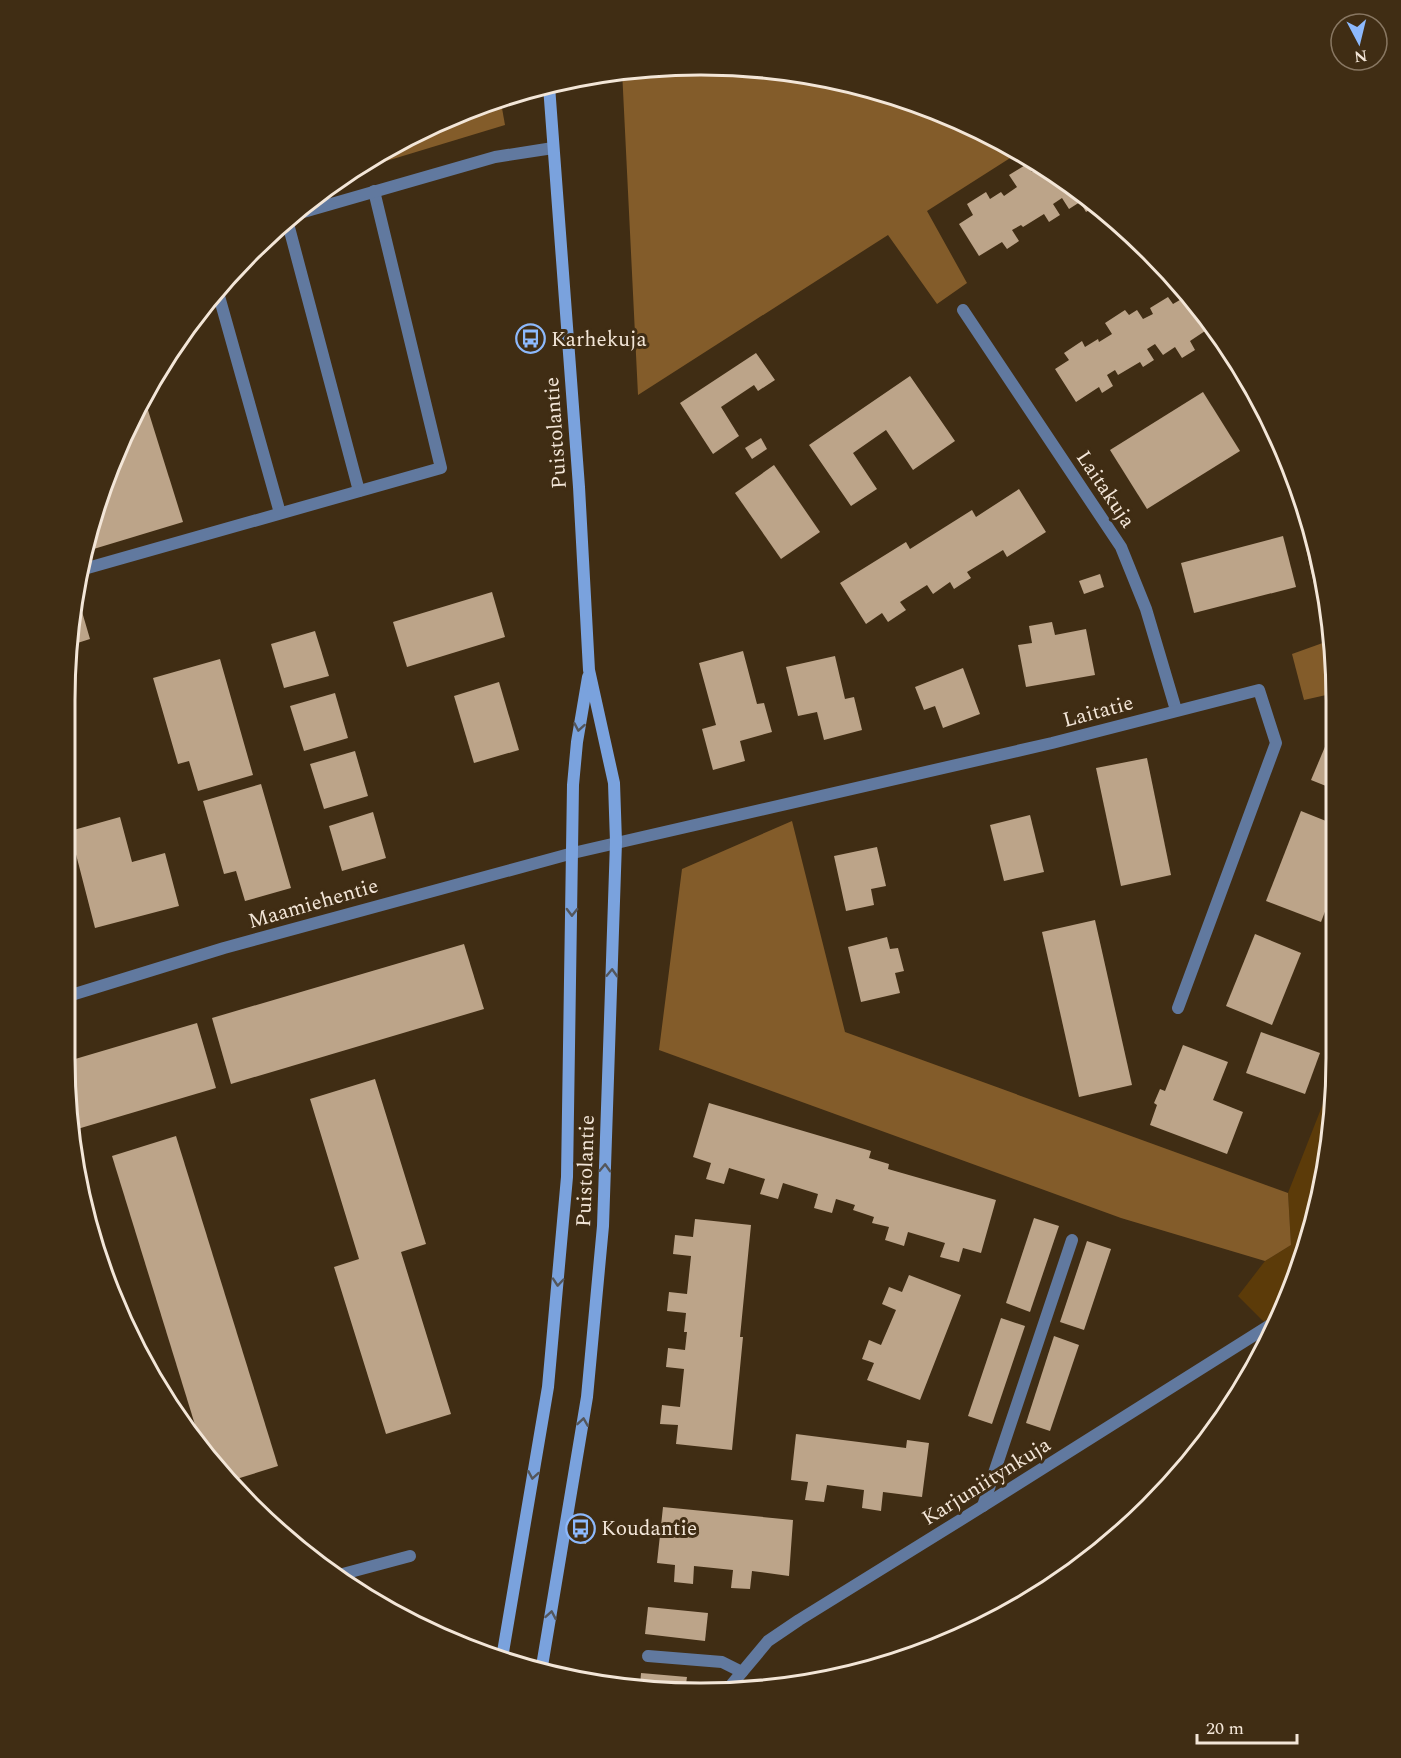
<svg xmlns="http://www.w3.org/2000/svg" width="1401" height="1758" font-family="Spectral,serif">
<rect width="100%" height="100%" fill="#402d14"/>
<path fill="#5c3b09" d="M 1335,1073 L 1324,1181 L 1288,1301 L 1272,1330 L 1238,1296 L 1265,1261 L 1291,1245 L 1288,1193 Z"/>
<g fill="#835c2a">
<path d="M 742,66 L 865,86 L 982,130 L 1018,153 L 927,211 L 967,283 L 937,304 L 888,235 L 638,395 L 622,70 Z"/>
<path d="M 500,97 L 505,125 L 350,172 L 383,150 Z"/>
<path d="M 1331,640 L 1335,659 L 1335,693 L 1304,700 L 1292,654 Z"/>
<path d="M 792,821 L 845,1032 L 1288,1193 L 1291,1245 L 1265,1261 L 1121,1218 L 659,1050 L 682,869 Z"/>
</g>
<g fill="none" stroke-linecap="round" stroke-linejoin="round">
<path stroke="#251200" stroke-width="10" d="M 1315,1199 L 1325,1177"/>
</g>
<g fill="#bca489">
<path d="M 1027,164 L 1032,172 L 1040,166 L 1046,170 L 1050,176 L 1053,174 L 1088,196 L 1097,205 L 1086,212 L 1080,202 L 1069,209 L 1062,198 L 1053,204 L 1060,215 L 1049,222 L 1044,214 L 1023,227 L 1021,225 L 1012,230 L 1019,241 L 1007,249 L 1002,242 L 979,256 L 959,224 L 973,215 L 967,204 L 986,192 L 990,199 L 1001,192 L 1004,196 L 1017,187 L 1009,175 Z"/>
<path d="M 1168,297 L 1173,304 L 1185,297 L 1188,302 L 1192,299 L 1211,327 L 1190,341 L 1195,350 L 1182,358 L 1175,347 L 1163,355 L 1155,344 L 1147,349 L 1154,360 L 1143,367 L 1140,362 L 1118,375 L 1115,370 L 1107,375 L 1113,386 L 1102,393 L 1099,387 L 1076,402 L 1055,369 L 1069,360 L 1064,353 L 1082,341 L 1085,347 L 1098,339 L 1099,342 L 1112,334 L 1105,323 L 1125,310 L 1129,315 L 1137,310 L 1143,319 L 1153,314 L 1150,308 Z"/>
<path d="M 756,353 L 775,380 L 758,391 L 754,385 L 721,407 L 739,436 L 713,454 L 680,403 Z"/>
<path d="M 910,376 L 955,441 L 913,470 L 886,430 L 853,453 L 877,489 L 851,506 L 809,445 Z"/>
<path d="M 1203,392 L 1240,451 L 1147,509 L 1110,450 Z"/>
<path d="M 147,407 L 183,522 L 87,551 L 98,496 L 137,410 Z"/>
<path d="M 761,438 L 767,449 L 752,459 L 745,448 Z"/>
<path d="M 774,465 L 820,532 L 781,559 L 735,493 Z"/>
<path d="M 1019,489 L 1046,532 L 1007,557 L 1003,550 L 967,572 L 971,578 L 954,589 L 950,582 L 933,594 L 927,585 L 900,602 L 906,610 L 888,622 L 882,613 L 866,624 L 840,583 L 906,542 L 910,549 L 972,510 L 976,517 Z"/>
<path d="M 1283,536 L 1296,587 L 1194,613 L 1181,563 Z"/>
<path d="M 1313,546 L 1320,583 L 1314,584 L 1306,548 Z"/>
<path d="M 1100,574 L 1104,587 L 1084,594 L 1079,581 Z"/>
<path d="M 492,592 L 505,637 L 407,667 L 393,622 Z"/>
<path d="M 78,598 L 90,639 L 68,646 L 69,645 Z"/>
<path d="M 1052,622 L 1055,635 L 1086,629 L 1095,675 L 1026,687 L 1018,645 L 1032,643 L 1029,626 Z"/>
<path d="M 315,631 L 329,676 L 284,688 L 271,644 Z"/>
<path d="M 743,651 L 757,704 L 764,703 L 772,732 L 740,741 L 745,761 L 713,770 L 702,729 L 716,725 L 699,663 Z"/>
<path d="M 835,656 L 845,699 L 854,697 L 862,730 L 824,740 L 817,712 L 798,716 L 786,667 Z"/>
<path d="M 220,659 L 253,775 L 198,791 L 189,761 L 178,764 L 153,678 Z"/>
<path d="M 963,668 L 980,714 L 943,728 L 935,706 L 924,710 L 915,687 Z"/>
<path d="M 499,682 L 519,750 L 474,763 L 454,696 Z"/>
<path d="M 335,693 L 348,738 L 304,751 L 290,706 Z"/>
<path d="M 1335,723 L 1336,790 L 1311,780 Z"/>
<path d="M 355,751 L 368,796 L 324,809 L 310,764 Z"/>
<path d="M 1147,758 L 1171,875 L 1121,886 L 1096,768 Z"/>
<path d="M 261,784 L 291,888 L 245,901 L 236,871 L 224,874 L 203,801 Z"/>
<path d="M 1301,811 L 1336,825 L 1336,883 L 1321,922 L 1266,901 Z"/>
<path d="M 373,812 L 386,858 L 342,871 L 329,826 Z"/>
<path d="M 1030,815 L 1044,872 L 1004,881 L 990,825 Z"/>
<path d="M 120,817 L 132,862 L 165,853 L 179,906 L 95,928 L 70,831 Z"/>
<path d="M 877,847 L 886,886 L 871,889 L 874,905 L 846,911 L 834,856 Z"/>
<path d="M 1336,909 L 1336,930 L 1329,927 Z"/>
<path d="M 1095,920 L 1132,1085 L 1079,1097 L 1042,932 Z"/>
<path d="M 1255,934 L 1301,953 L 1272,1025 L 1226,1006 Z"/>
<path d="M 887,937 L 890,949 L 898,948 L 904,971 L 895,973 L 900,993 L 861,1002 L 848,947 Z"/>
<path d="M 464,944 L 484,1009 L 231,1084 L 212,1018 Z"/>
<path d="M 197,1023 L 216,1088 L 74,1130 L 65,1062 Z"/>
<path d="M 1261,1032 L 1320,1053 L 1305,1094 L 1246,1073 Z"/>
<path d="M 1183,1045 L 1228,1062 L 1213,1100 L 1243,1112 L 1227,1154 L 1150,1125 L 1157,1105 L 1154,1103 L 1160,1089 L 1165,1091 Z"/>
<path d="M 375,1079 L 426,1244 L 401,1252 L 451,1414 L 386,1434 L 334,1267 L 359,1259 L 310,1099 Z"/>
<path d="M 709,1103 L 871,1151 L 869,1158 L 889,1164 L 888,1169 L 996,1200 L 981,1253 L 963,1248 L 959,1262 L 940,1257 L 945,1243 L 935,1240 L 908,1232 L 904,1246 L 885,1240 L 889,1227 L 872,1223 L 874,1217 L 853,1210 L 855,1205 L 836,1199 L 832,1213 L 814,1208 L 818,1194 L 783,1183 L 778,1199 L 760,1194 L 765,1179 L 729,1168 L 724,1184 L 706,1179 L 711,1163 L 693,1157 Z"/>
<path d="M 176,1136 L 278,1466 L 230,1481 L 200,1441 L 112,1156 Z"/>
<path d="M 1034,1218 L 1059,1226 L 1030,1312 L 1006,1303 Z"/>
<path d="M 695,1219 L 751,1225 L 740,1337 L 743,1337 L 732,1450 L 676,1444 L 678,1425 L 660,1424 L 662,1405 L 680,1407 L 684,1369 L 666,1367 L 668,1348 L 685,1350 L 687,1332 L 684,1332 L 686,1313 L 667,1311 L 669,1292 L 687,1294 L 691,1256 L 673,1254 L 675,1235 L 693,1237 Z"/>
<path d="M 1087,1241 L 1111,1249 L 1084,1330 L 1060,1322 Z"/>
<path d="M 909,1275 L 961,1295 L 920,1400 L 867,1380 L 874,1363 L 862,1359 L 869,1340 L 881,1345 L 896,1310 L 882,1304 L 889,1287 L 902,1292 Z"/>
<path d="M 1001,1318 L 1025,1326 L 992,1424 L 968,1416 Z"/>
<path d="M 1054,1336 L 1079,1345 L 1050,1431 L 1026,1423 Z"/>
<path d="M 796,1434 L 906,1448 L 907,1440 L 929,1443 L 922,1497 L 883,1492 L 881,1511 L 862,1508 L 864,1490 L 827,1485 L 824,1502 L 805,1500 L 808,1482 L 791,1480 Z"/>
<path d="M 663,1507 L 793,1520 L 789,1576 L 752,1571 L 750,1589 L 731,1588 L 733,1570 L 694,1566 L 693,1584 L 674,1582 L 675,1565 L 657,1563 Z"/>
<path d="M 583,1524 L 589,1525 L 586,1544 L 580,1543 Z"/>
<path d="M 648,1607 L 708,1613 L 705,1641 L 645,1634 Z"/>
<path d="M 641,1673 L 687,1677 L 685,1691 L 640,1686 Z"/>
</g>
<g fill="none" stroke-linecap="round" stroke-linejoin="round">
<g stroke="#61799f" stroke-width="12">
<path d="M 287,220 L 359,491"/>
<path d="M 217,289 L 280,513"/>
<path d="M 84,569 L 441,468 L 374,191"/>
<path d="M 983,1506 L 1072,1240"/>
<path d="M 339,1575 L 410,1556"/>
<path d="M 648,1656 L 722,1662 L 742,1672"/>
</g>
<g stroke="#61799f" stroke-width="12">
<path d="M 293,215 L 495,157 L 553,148"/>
<path d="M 963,310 L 1121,547 L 1146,609 L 1176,710"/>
<path d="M 65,997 L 224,948 L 573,853 L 1052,743 L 1259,690 L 1276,743 L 1178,1008"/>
<path d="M 727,1690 L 768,1641 L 799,1620 L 983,1506 L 1278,1320"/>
</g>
<g stroke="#7aa2dd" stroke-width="12">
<path d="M 502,1658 L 548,1387 L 567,1177 L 573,785 L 577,742 L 588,677"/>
<path d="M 541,1672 L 587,1397 L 603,1226 L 616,842 L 614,783 L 589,670 L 579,487 L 549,86"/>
</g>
</g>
<defs><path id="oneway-chevron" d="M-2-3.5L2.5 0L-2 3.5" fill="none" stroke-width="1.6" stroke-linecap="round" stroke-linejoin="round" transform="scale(1.5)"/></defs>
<g stroke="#54565a">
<use href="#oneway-chevron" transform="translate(579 727) rotate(100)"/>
<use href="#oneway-chevron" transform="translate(572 912) rotate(91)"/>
<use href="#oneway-chevron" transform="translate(612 973) rotate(-88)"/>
<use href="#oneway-chevron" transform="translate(605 1168) rotate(-88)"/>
<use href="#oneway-chevron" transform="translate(558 1282) rotate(95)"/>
<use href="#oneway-chevron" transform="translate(583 1422) rotate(-81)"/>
<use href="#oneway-chevron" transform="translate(533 1475) rotate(100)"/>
<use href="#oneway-chevron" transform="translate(551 1615) rotate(-80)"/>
</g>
<defs>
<symbol id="bus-ring" viewBox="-11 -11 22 22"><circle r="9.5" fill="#402d14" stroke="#8db9fc" stroke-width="1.5"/><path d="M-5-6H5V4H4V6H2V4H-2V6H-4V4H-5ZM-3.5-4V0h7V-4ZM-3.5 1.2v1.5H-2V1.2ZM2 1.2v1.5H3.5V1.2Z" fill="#8db9fc"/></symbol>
</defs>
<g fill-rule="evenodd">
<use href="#bus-ring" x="514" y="322" width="33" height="33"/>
<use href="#bus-ring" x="564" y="1512" width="33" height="33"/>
</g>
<g text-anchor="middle" stroke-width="6" stroke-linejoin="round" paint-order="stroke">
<g font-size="21" fill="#f3e6d8" stroke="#402d14" text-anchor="start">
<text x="551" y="346">Karhekuja</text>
<text x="601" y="1535">Koudantie</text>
</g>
<g font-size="21" fill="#f3e6d8" stroke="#402d14">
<text transform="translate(555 433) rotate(-94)" y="7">Puistolantie</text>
<text transform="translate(1106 489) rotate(56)" y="7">Laitakuja</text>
<text transform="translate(1098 711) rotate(-15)" y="7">Laitatie</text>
<text transform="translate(313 903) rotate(-16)" y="7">Maamiehentie</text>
<text transform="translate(585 1171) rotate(-88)" y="7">Puistolantie</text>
<text transform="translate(986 1481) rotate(-32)" y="7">Karjuniitynkuja</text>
</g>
</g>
<path d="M0 0H1401V1758H0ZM700 75H701A625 625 0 0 1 1326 700V1058A625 625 0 0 1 701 1683H700A625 625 0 0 1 75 1058V700A625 625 0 0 1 700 75Z" fill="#402d14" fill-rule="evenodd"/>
<path fill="none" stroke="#f3e6d8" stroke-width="3" d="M700 75H701A625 625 0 0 1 1326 700V1058A625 625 0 0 1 701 1683H700A625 625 0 0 1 75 1058V700A625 625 0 0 1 700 75Z"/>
<g transform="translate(1359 42) rotate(173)"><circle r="28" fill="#402d14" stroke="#887762" stroke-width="1.5"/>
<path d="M0-4.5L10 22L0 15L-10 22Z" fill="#8db9fc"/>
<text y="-9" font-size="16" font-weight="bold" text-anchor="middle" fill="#f3e6d8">N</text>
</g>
<path d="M1197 1734v9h100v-9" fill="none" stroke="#f3e6d8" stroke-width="3"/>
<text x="1206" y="1734" font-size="18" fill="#f3e6d8" stroke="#402d14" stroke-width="4.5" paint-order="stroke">20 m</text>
</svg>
